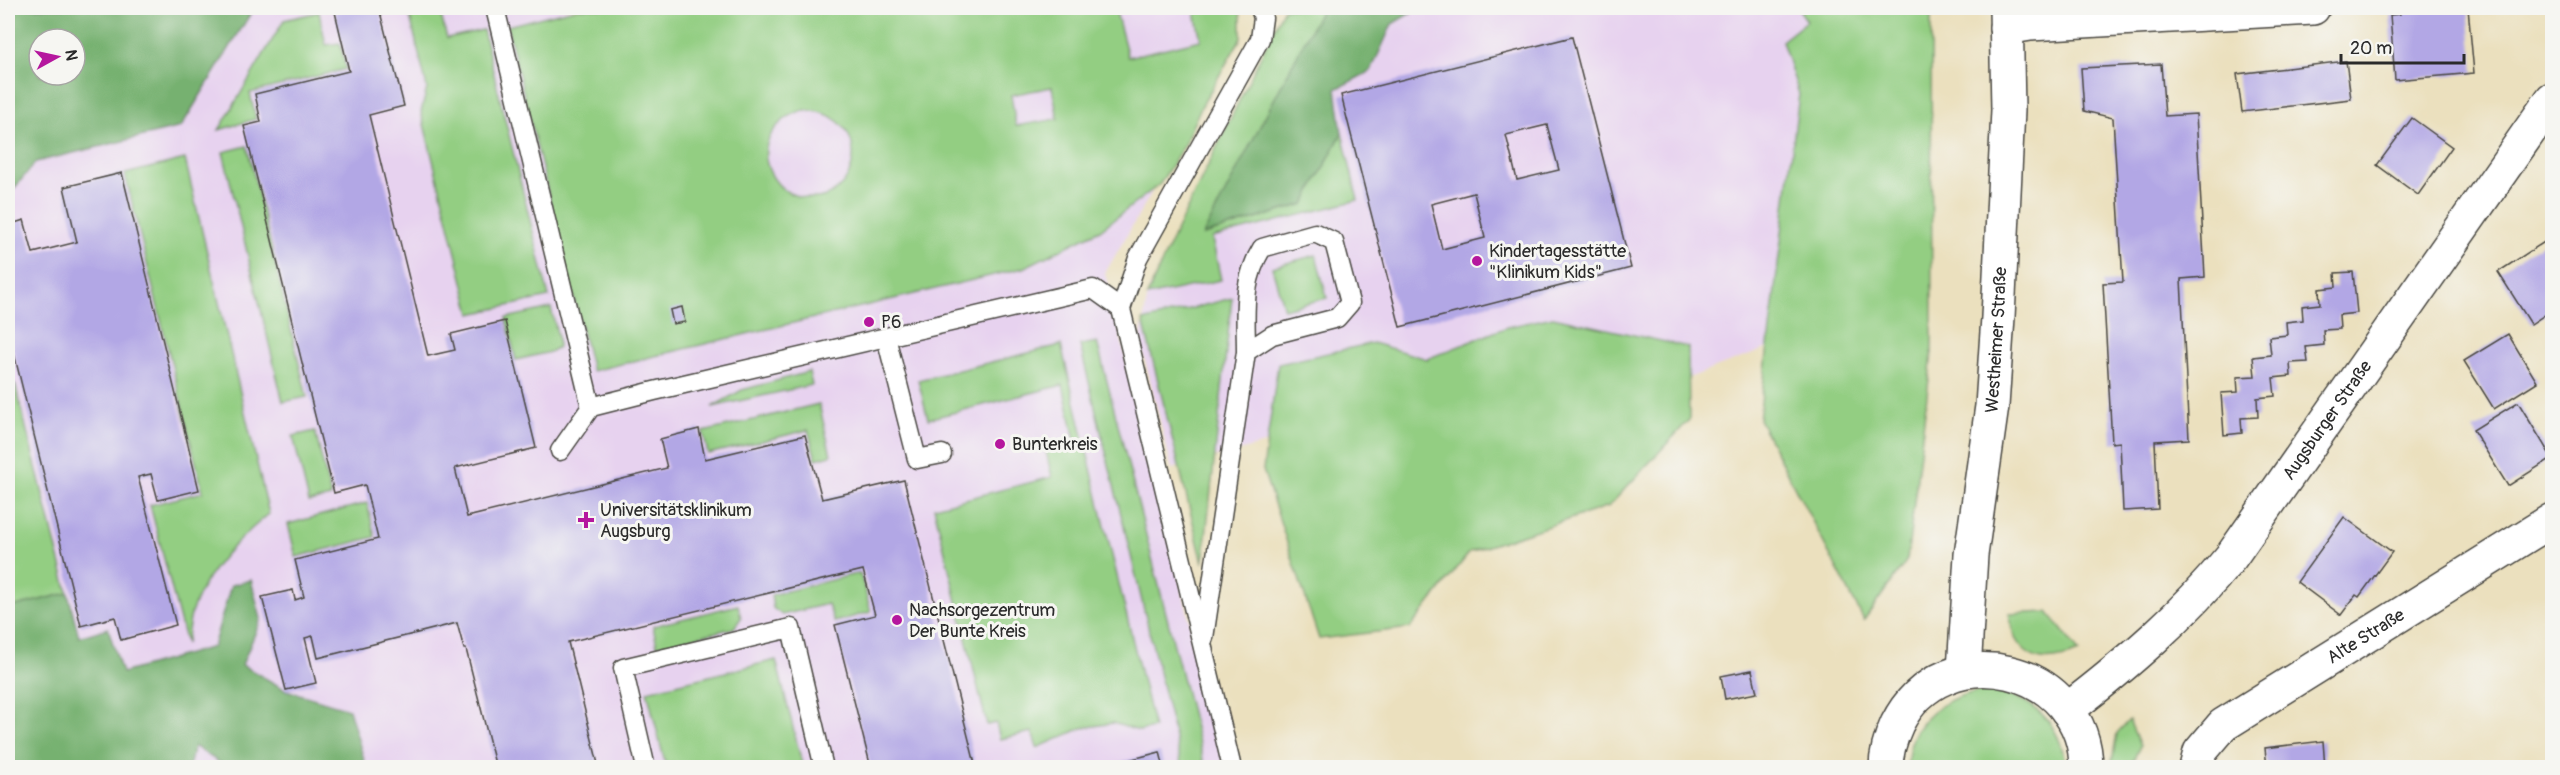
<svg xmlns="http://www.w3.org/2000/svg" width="2560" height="775" font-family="Pangolin,sans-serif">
<rect width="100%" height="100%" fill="#f6f6f2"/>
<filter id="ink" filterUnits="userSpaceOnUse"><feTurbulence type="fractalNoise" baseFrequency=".0167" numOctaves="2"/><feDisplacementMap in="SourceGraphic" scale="12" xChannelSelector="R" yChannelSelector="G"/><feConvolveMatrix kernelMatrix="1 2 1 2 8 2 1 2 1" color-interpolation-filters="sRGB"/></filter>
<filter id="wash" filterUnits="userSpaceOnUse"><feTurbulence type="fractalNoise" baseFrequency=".008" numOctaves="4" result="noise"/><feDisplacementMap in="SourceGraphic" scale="24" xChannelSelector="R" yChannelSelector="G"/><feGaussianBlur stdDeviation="1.35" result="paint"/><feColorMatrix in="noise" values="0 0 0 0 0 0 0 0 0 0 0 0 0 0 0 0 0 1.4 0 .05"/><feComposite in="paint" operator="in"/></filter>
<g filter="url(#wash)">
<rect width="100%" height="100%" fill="#ebe0be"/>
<g fill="#e7d2ef" fill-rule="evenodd">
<path d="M 8,8 L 1239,8 L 1241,17 L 1241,38 L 1105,273 L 1225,767 L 8,767 ZM 39,39 L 75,39 L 75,75 L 39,75 Z"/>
<path d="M 1322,8 L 1798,8 L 1808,21 L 1782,41 L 1799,94 L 1768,348 L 1659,389 L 1645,341 L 1172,469 L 1140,340 L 1149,288 L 1203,235 Z"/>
</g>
<g fill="#93ce82" stroke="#5f7c56" stroke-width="1.5" fill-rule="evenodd">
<path d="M 408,8 L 439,8 L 447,38 L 483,30 L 549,297 L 471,314 L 421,112 L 427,88 Z"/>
<path d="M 578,8 L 1115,8 L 1128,57 L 1201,40 L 1194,8 L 1239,8 L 1241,17 L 1241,38 L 1201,107 L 1184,145 L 1160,184 L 1100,230 L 1023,268 L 592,371 L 507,26 ZM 1052,87 L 1058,119 L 1016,126 L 1011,95 ZM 804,110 C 878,113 861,210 801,197 C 792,195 784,191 778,184 C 752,154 770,120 804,110 Z"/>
<path d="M 1284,8 L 1322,8 L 1204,235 L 1304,204 L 1342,133 L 1358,200 L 1212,238 L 1221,280 L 1147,296 L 1169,246 Z"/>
<path d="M 1798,8 L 1931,8 L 1932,354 L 1907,560 L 1864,620 L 1759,419 L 1799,94 L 1782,41 L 1807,21 Z"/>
<path d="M 319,12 L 326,45 L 340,43 L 346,69 L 250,93 L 256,119 L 219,130 L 284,20 Z"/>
<path d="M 247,146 L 307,397 L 283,402 L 223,152 Z"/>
<path d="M 185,159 L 269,514 C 237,540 208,568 193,608 C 189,619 188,632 186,644 L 150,505 L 203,492 L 125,174 Z"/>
<path d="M 1316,255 L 1327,298 L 1284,309 L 1272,267 Z"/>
<path d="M 1232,298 L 1203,563 L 1143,321 Z"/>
<path d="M 551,308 L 558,337 L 558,347 L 550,352 L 516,360 L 506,318 Z"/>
<path d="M 1553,317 L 1688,347 L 1689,420 L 1609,506 L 1470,552 L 1410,628 L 1319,639 L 1263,470 L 1278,364 L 1373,343 L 1427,359 L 1507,327 Z"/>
<path d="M 1097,342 L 1205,767 L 1182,767 L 1080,345 Z"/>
<path d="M 1061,345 L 1154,728 L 1139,731 L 1113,723 L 1082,728 L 1037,748 L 1032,732 L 1000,739 L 996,723 L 987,725 L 934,507 L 1052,477 L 1045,447 L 1075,440 L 1063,385 L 928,419 L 918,380 Z"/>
<path d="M 809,372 L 812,385 L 712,407 L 742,390 Z"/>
<path d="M 15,384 L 68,593 L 8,608 L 8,385 Z"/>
<path d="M 819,404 L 831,455 L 816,459 L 808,430 L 708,454 L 703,432 Z"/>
<path d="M 315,431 L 331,497 L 309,502 L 293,436 Z"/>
<path d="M 367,503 L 375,537 L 296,557 L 288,524 Z"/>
<path d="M 860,573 L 871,612 L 834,622 L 828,604 L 782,615 L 773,608 L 771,595 Z"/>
<path d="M 738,605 L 741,618 L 734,628 L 657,646 L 653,626 Z"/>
<path d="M 2048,612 L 2079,652 C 2055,662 2030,666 2015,638 C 2012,631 2011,621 2009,614 Z"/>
<path d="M 776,660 L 803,767 L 666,767 L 647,691 Z"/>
<path d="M 1988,690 C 2031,696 2062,722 2065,767 L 1908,767 C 1906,721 1947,694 1988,690 Z"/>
<path d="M 2129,720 L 2140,746 L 2130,767 L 2111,767 L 2117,733 Z"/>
</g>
<g fill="#76b170" stroke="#506e4e" stroke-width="1.5" fill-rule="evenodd">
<path d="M 8,8 L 254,8 L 181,127 L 36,162 L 8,196 ZM 39,39 L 75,39 L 75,75 L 39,75 Z"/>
<path d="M 1322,8 L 1419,8 L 1392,24 L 1371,71 L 1336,89 L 1342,133 L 1304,204 L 1203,235 Z"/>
<path d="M 251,580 L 261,619 L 242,665 L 286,690 L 349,709 L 365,763 L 364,767 L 226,767 L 194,746 L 189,767 L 8,767 L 8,608 L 68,593 L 79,637 L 108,628 L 122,673 L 213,647 L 231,585 Z"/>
</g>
<g id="blocks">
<g fill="#b2a7e5" fill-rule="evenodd">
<path d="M 356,8 L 379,8 L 404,106 L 369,115 L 428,356 L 455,350 L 451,334 L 505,321 L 536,448 L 455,468 L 467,517 L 667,468 L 660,439 L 699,429 L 705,459 L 805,435 L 822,499 L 904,480 L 976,768 L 871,768 L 835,625 L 875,615 L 863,570 L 568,642 L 599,768 L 496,768 L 466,649 L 464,649 L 457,623 L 318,658 L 313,636 L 305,638 L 316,683 L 286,690 L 262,597 L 293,590 L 295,600 L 304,597 L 295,560 L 378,539 L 365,485 L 334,493 L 244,126 L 261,122 L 255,94 L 349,71 L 335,12 Z"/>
<path d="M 2399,8 L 2437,8 L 2437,10 L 2468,8 L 2474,73 L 2395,80 L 2390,15 L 2400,14 Z"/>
<path d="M 1572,37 L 1631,268 L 1400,327 L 1341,95 ZM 1547,125 L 1559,170 L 1517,180 L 1506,135 ZM 1474,193 L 1485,238 L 1442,249 L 1431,204 Z"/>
<path d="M 2346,61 L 2351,99 L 2242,112 L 2237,74 Z"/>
<path d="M 2161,64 L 2165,116 L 2196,114 L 2205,277 L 2181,279 L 2189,439 L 2155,441 L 2158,509 L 2123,511 L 2120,442 L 2112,443 L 2103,283 L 2123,282 L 2113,118 L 2084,111 L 2081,68 Z"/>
<path d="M 2412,118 L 2452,147 L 2418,195 L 2377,165 Z"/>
<path d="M 122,173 L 199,490 L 158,500 L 151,474 L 138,477 L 176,625 L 121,640 L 115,617 L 81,626 L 8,329 L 8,225 L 24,220 L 33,253 L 77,242 L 64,187 Z"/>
<path d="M 2552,237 L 2552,310 L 2531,324 L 2498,272 Z"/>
<path d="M 2353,272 L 2357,313 L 2339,315 L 2340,329 L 2323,330 L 2324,345 L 2306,347 L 2308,362 L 2290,363 L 2291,376 L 2273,378 L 2275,396 L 2257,398 L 2258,417 L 2241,418 L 2242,433 L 2224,435 L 2221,393 L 2238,392 L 2237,377 L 2255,376 L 2253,357 L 2271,355 L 2269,337 L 2287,335 L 2286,322 L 2303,320 L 2302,306 L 2320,304 L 2319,289 L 2336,287 L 2335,273 Z"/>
<path d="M 682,307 L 685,322 L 673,324 L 670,310 Z"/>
<path d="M 2508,334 L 2537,382 L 2494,409 L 2464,361 Z"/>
<path d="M 2518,402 L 2552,458 L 2508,486 L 2473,430 Z"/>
<path d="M 2344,517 L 2392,552 L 2359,597 L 2356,595 L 2341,615 L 2297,582 Z"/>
<path d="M 1752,670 L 1757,693 L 1725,699 L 1721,676 Z"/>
<path d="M 2323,741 L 2325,768 L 2267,768 L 2265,748 Z"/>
<path d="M 1160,752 L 1164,768 L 1101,768 L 1101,767 Z"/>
</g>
</g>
</g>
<g filter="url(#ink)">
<use href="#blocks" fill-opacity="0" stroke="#484641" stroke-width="1.5"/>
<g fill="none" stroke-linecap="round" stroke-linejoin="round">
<defs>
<g id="service">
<path d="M 495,8 L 591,407"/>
<path d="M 886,337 L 917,459 L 942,454"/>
<path d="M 560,451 L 591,407 L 654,391 L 1093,289 L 1121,309"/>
<path d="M 1204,638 L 1246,352 L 1272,335 L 1337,318 L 1350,303 L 1334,242 L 1315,233 L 1262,248 C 1241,283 1246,313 1246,352"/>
<path d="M 646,768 L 623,668 L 791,628 L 824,768"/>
<path d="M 1232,768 L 1121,309 L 1138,258 L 1260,39 L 1263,18 L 1260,8"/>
</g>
<g id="minor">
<path d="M 2006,28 L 2030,24 L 2313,8"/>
<path id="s1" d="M 2196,768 L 2200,752 L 2223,725 L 2552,520"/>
</g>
<g id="tertiary">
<path id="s2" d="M 1964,671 L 1971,555 L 1992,406 L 1998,317 L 2008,110 L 2006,8"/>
<path id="s3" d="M 2067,710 C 2127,664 2183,616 2231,557 L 2552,99"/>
</g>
<path id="secondary" d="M 1886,768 C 1886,752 1891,737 1897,724 C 1943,631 2086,665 2086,768"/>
</defs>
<use href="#service" stroke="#484641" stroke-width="21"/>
<use href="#minor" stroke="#484641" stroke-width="36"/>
<use href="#tertiary" stroke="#484641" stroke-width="36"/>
<use href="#secondary" stroke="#484641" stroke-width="36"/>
<use href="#service" stroke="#fff" stroke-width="18"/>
<use href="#minor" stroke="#fff" stroke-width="33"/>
<use href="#tertiary" stroke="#fff" stroke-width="33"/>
<use href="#secondary" stroke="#fff" stroke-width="33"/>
</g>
</g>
<g fill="#b5179e" stroke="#f6f6f2" stroke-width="2">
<circle cx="1477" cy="261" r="6"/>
<circle cx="869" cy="322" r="6"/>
<circle cx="1000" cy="444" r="6"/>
<path d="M583 511h6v6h6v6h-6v6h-6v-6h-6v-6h6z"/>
<circle cx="897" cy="620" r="6"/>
</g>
<g text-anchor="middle" stroke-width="6" stroke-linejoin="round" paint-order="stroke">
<g font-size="18" fill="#2b2b2b" stroke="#f6f6f2" text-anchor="start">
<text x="1489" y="257">Kindertagesstätte<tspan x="1489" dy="21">"Klinikum Kids"</tspan></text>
<text x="881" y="328">P6</text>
<text x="1012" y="450">Bunterkreis</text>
<text x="600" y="516">Universitätsklinikum<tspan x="600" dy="21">Augsburg</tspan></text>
<text x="909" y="616">Nachsorgezentrum<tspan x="909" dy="21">Der Bunte Kreis</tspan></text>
</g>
<g font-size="18" fill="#2b2b2b" stroke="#f6f6f2">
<text dy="6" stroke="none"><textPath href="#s2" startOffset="333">Westheimer Straße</textPath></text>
<text dy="6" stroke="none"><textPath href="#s3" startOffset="392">Augsburger Straße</textPath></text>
<text dy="6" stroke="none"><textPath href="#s1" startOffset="220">Alte Straße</textPath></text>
</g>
</g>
<rect width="2560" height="775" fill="none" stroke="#f6f6f2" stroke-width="30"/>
<g transform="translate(57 57) rotate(82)"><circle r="28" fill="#f6f6f2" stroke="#a5a5a2" stroke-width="1.5"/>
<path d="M0-4.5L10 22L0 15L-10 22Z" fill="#b5179e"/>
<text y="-9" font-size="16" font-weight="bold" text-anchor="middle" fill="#2b2b2b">N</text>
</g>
<path d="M2341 54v9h123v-9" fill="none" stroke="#2b2b2b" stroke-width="3"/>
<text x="2350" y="54" font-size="18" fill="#2b2b2b" stroke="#f6f6f2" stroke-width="4.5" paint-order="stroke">20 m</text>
</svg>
